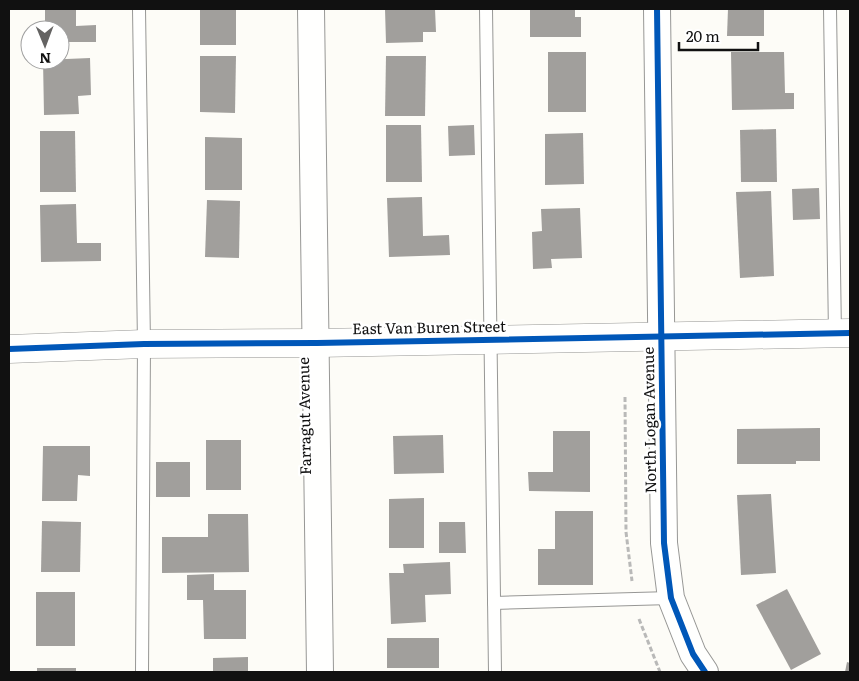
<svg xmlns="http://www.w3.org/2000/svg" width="859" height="681" font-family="Literata,serif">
<rect width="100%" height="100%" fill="#fdfcf7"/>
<g fill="#a19f9c">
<path d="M 45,9 L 76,9 L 76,26 L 96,25 L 96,42 L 60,42 L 60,30 L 45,30 Z"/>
<rect x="200" y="9" width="36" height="36"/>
<path d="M 385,9 L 435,9 L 436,32 L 423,32 L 423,42 L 386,43 Z"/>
<path d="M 530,9 L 575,9 L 575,17 L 581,17 L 581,37 L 530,37 Z"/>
<path d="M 728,9 L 764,9 L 764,36 L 727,36 Z"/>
<rect x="548" y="52" width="38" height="60"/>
<path d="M 731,52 L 784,52 L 785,93 L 794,93 L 794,109 L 732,110 Z"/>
<path d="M 200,56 L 236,56 L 235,113 L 200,112 Z"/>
<path d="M 386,56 L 426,56 L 425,116 L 385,116 Z"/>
<path d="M 90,58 L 91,95 L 78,96 L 79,114 L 44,115 L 43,60 Z"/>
<path d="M 386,125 L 421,125 L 422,182 L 386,182 Z"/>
<path d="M 474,125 L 475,155 L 449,156 L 448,126 Z"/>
<path d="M 776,129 L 777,182 L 741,182 L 740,130 Z"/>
<path d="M 40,131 L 75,131 L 76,192 L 40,192 Z"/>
<path d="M 583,133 L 584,184 L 545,185 L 545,134 Z"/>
<path d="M 205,137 L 242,138 L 242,190 L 205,190 Z"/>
<path d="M 819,188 L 820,219 L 793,220 L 792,189 Z"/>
<path d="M 771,191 L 774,276 L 740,278 L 736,192 Z"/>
<path d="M 422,197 L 423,236 L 449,235 L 450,255 L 389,257 L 387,198 Z"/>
<path d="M 207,200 L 240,201 L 239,258 L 205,257 Z"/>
<path d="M 76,204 L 77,243 L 101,243 L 101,261 L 41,262 L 40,205 Z"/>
<path d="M 580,208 L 582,258 L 551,259 L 552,268 L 533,269 L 532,232 L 542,231 L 541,209 Z"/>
<path d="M 820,428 L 820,461 L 796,461 L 796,464 L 737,464 L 737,429 Z"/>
<path d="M 553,431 L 590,431 L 590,492 L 529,491 L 528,472 L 553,472 Z"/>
<path d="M 443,435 L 444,473 L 394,474 L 393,436 Z"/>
<rect x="206" y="440" width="35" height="50"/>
<path d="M 43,446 L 90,446 L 90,476 L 78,475 L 77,501 L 42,501 Z"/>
<rect x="156" y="462" width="34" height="35"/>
<path d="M 771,494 L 776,573 L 741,575 L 737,495 Z"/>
<path d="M 424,498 L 424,548 L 389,548 L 389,499 Z"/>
<path d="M 555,511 L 593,511 L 593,585 L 538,585 L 538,549 L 555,549 Z"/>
<path d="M 208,514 L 248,514 L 249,572 L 162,573 L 162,537 L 208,537 Z"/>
<path d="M 42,521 L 81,522 L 80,572 L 41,572 Z"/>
<path d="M 439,522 L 465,522 L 466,553 L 439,553 Z"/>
<path d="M 450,562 L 451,594 L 425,595 L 426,622 L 391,624 L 389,573 L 404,573 L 403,564 Z"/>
<path d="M 214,574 L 214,590 L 246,590 L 246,639 L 204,639 L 203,600 L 187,600 L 187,575 Z"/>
<path d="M 787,589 L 821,654 L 791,670 L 756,605 Z"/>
<rect x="36" y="592" width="39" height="54"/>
<rect x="387" y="638" width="52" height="30"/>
<path d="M 248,657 L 248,672 L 213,672 L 213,658 Z"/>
<path d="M 847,662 L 850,663 L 850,672 L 845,672 Z"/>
<rect x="37" y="668" width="39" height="4"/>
</g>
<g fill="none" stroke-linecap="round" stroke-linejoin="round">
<defs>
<g id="service">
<path d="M 139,9 L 144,344 L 142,672"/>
<path d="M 486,9 L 495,672"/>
<path d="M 830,9 L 835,334"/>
<path d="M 494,603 L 671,598"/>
</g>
<g id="minor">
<path d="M 311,9 L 320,672"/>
<path d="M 657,9 L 664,543 L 671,598 L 693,654 L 705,672"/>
</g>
<path id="tertiary" d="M 9,349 L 144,344 L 317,343 L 850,333"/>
</defs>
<use href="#service" stroke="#979795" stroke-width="14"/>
<use href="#minor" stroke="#979795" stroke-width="28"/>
<use href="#tertiary" stroke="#979795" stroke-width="29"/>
<g stroke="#b9b9b8" stroke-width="3" stroke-dasharray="5 2.5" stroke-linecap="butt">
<path d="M 625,397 L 626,532 L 632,581"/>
<path d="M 639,619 L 660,672"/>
</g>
<use href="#service" stroke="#fffffe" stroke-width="12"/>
<use href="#minor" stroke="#fffffe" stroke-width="26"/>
<use href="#tertiary" stroke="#fffffe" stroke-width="28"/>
<defs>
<g id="cycleway">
<path d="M 657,9 L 664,543 L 671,598 L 693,654 L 705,672"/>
<path d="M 9,349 L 144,344 L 317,343 L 850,333"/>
</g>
</defs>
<use href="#cycleway" stroke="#fff" stroke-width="9"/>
<use href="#cycleway" stroke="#0057b8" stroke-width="6"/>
</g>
<g text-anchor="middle" stroke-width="5" stroke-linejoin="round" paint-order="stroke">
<g font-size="15" fill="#111" stroke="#fff">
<text transform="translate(429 328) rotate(-1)" y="5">East Van Buren Street</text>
<text transform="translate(305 416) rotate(-91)" y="5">Farragut Avenue</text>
<text transform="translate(650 420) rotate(-91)" y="5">North Logan Avenue</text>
</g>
</g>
<rect width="859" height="681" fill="none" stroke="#111111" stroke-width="20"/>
<g transform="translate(45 45) rotate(179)"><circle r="24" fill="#ffffff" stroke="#a0a0a0"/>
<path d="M0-4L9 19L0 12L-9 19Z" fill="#646362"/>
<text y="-8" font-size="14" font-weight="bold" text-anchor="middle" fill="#111111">N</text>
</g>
<path d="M679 42v8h79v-8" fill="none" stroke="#111111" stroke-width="2.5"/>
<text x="686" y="42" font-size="15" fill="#111111" stroke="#ffffff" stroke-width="4" paint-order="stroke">20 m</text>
</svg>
